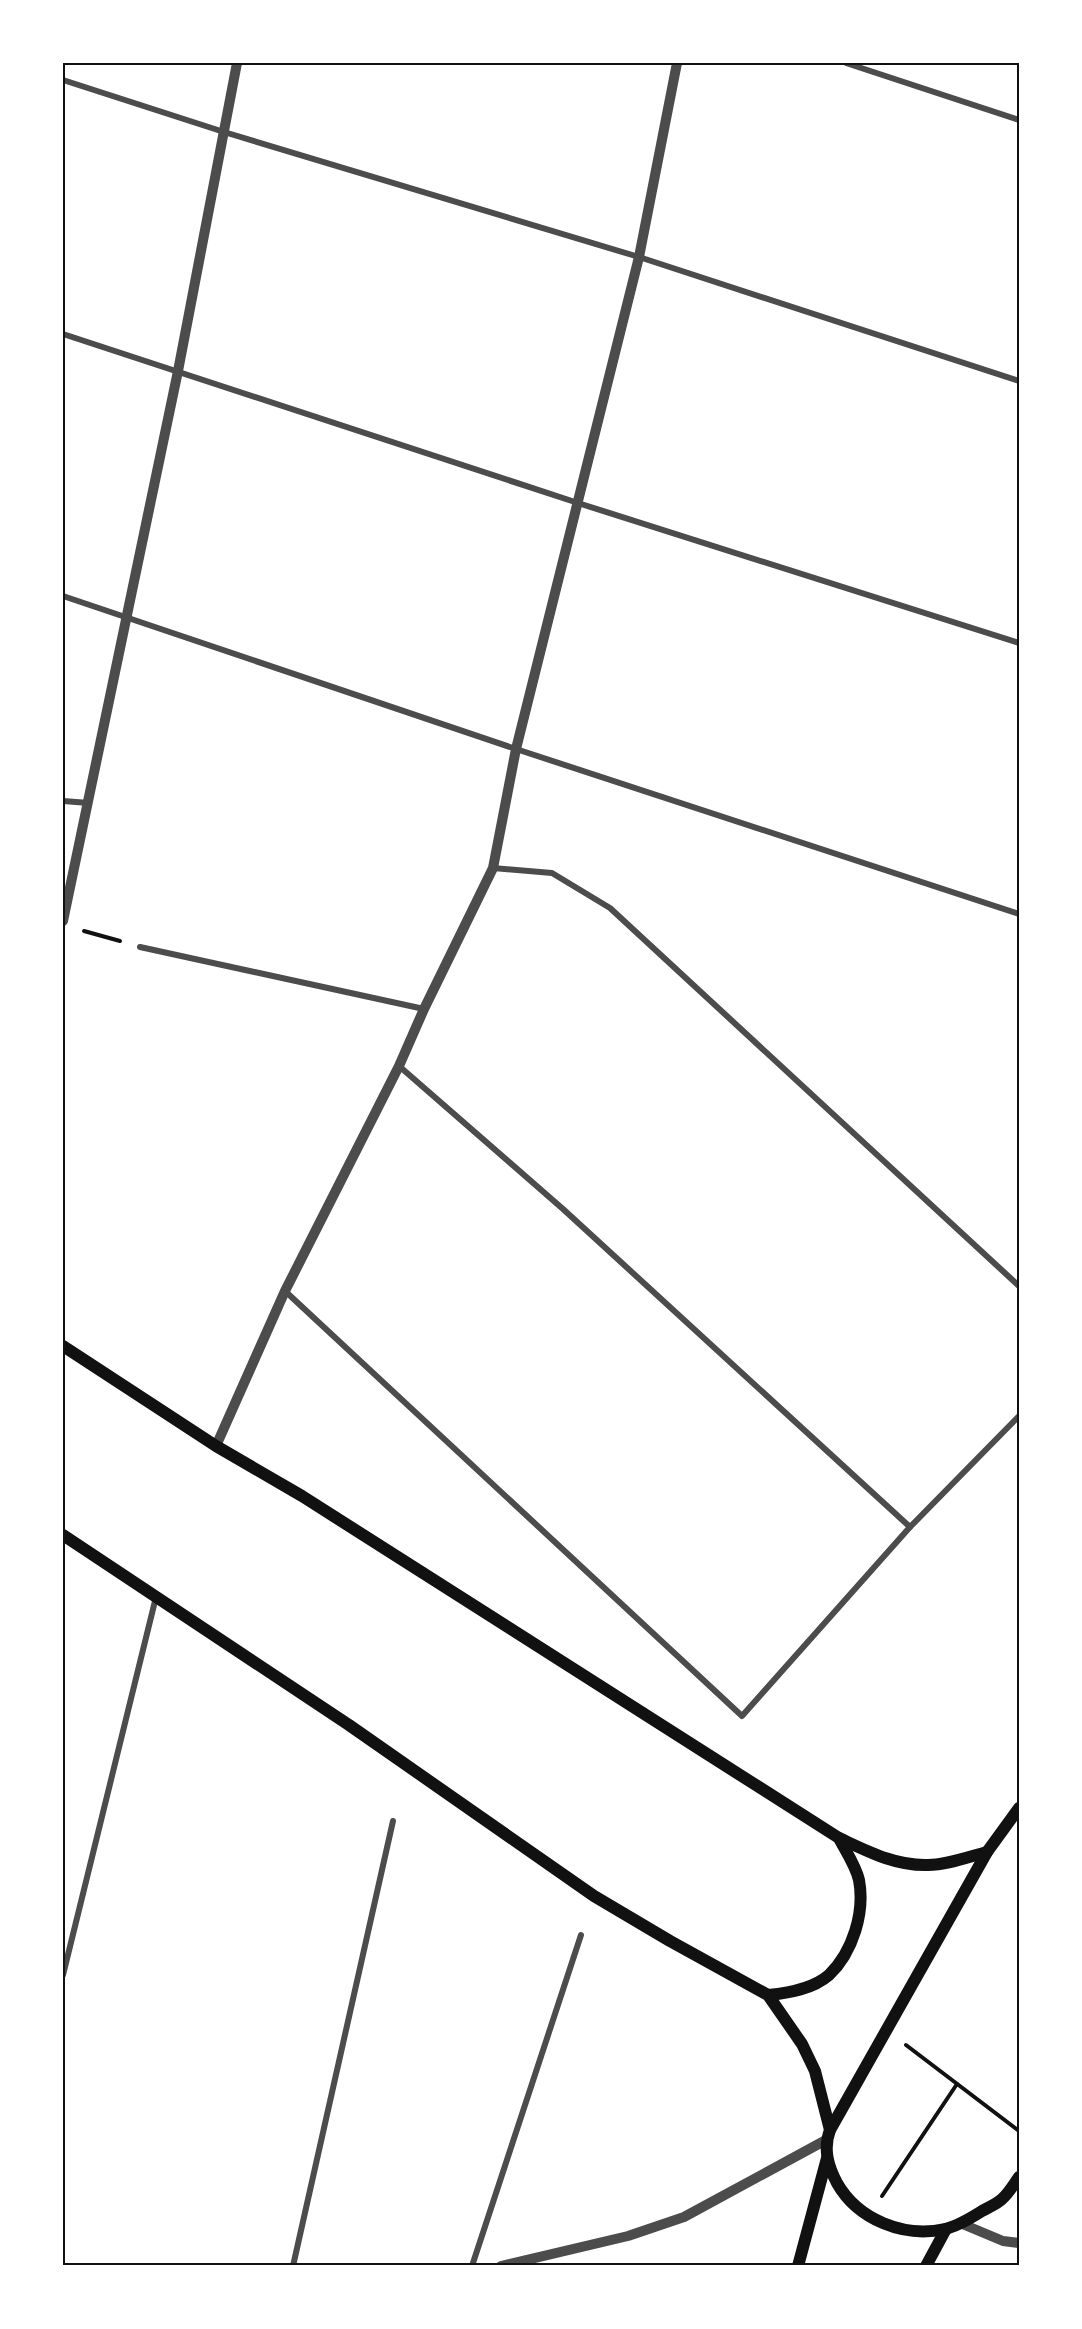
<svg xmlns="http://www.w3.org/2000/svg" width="1082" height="2329" font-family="'Fira Sans',sans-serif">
<rect width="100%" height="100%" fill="#fff"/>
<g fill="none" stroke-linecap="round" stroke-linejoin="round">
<g stroke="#111" stroke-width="4">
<path d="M 84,931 L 120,941"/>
<path d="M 906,2045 L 1019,2131"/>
<path d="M 882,2196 L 957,2084"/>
</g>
<g stroke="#4c4c4c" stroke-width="6">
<path d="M 846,63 L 1019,120"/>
<path d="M 63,80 L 224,132 L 639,257 L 1019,381"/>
<path d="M 63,334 L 578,503 L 1019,643"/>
<path d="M 63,596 L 516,749 L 1019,914"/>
<path d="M 63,801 L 89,803"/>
<path d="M 493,868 L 552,873 L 610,908 L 1019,1286"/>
<path d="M 140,947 L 424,1009"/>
<path d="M 399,1066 L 563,1209 L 910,1527"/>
<path d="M 285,1291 L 742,1716 L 910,1527 L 1019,1416"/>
<path d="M 63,1975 L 156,1597"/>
<path d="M 293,2266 L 393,1821"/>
<path d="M 472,2266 L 581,1935"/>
</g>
<g stroke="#4c4c4c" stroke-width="10">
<path d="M 63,921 L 178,371 L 237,63"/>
<path d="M 216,1446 L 285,1291 L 399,1066 L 424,1009 L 493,868 L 516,749 L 639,257 L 677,63"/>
<path d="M 960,2223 L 1003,2241 L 1019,2243"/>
<path d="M 501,2266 L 628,2236 L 684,2217 L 826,2140"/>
</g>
<g stroke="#111" stroke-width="12">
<path d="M 63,1346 L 216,1446 L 302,1496 L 839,1838 C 867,1851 895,1866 928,1865 C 947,1865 968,1857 987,1852"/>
<path d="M 63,1535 L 349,1725 L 594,1896 L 670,1941 L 768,1995 L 802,2044 L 815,2071 L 830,2130"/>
<path d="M 1019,1808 L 987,1852 L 830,2130 C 823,2149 828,2166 837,2183 C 858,2220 904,2238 945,2229 C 958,2226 971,2218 982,2211 C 989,2207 997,2204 1002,2199 C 1009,2193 1014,2184 1019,2177"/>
<path d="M 768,1995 C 789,1993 813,1989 829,1975 C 853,1952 865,1912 859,1880 C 856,1866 845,1850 839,1838"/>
<path d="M 798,2266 L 827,2158"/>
<path d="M 926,2266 L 946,2229"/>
</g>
</g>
<rect width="1082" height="2329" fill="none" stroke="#ffffff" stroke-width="129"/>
<rect x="64" y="64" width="954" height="2200" fill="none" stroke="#111" stroke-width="2"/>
</svg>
